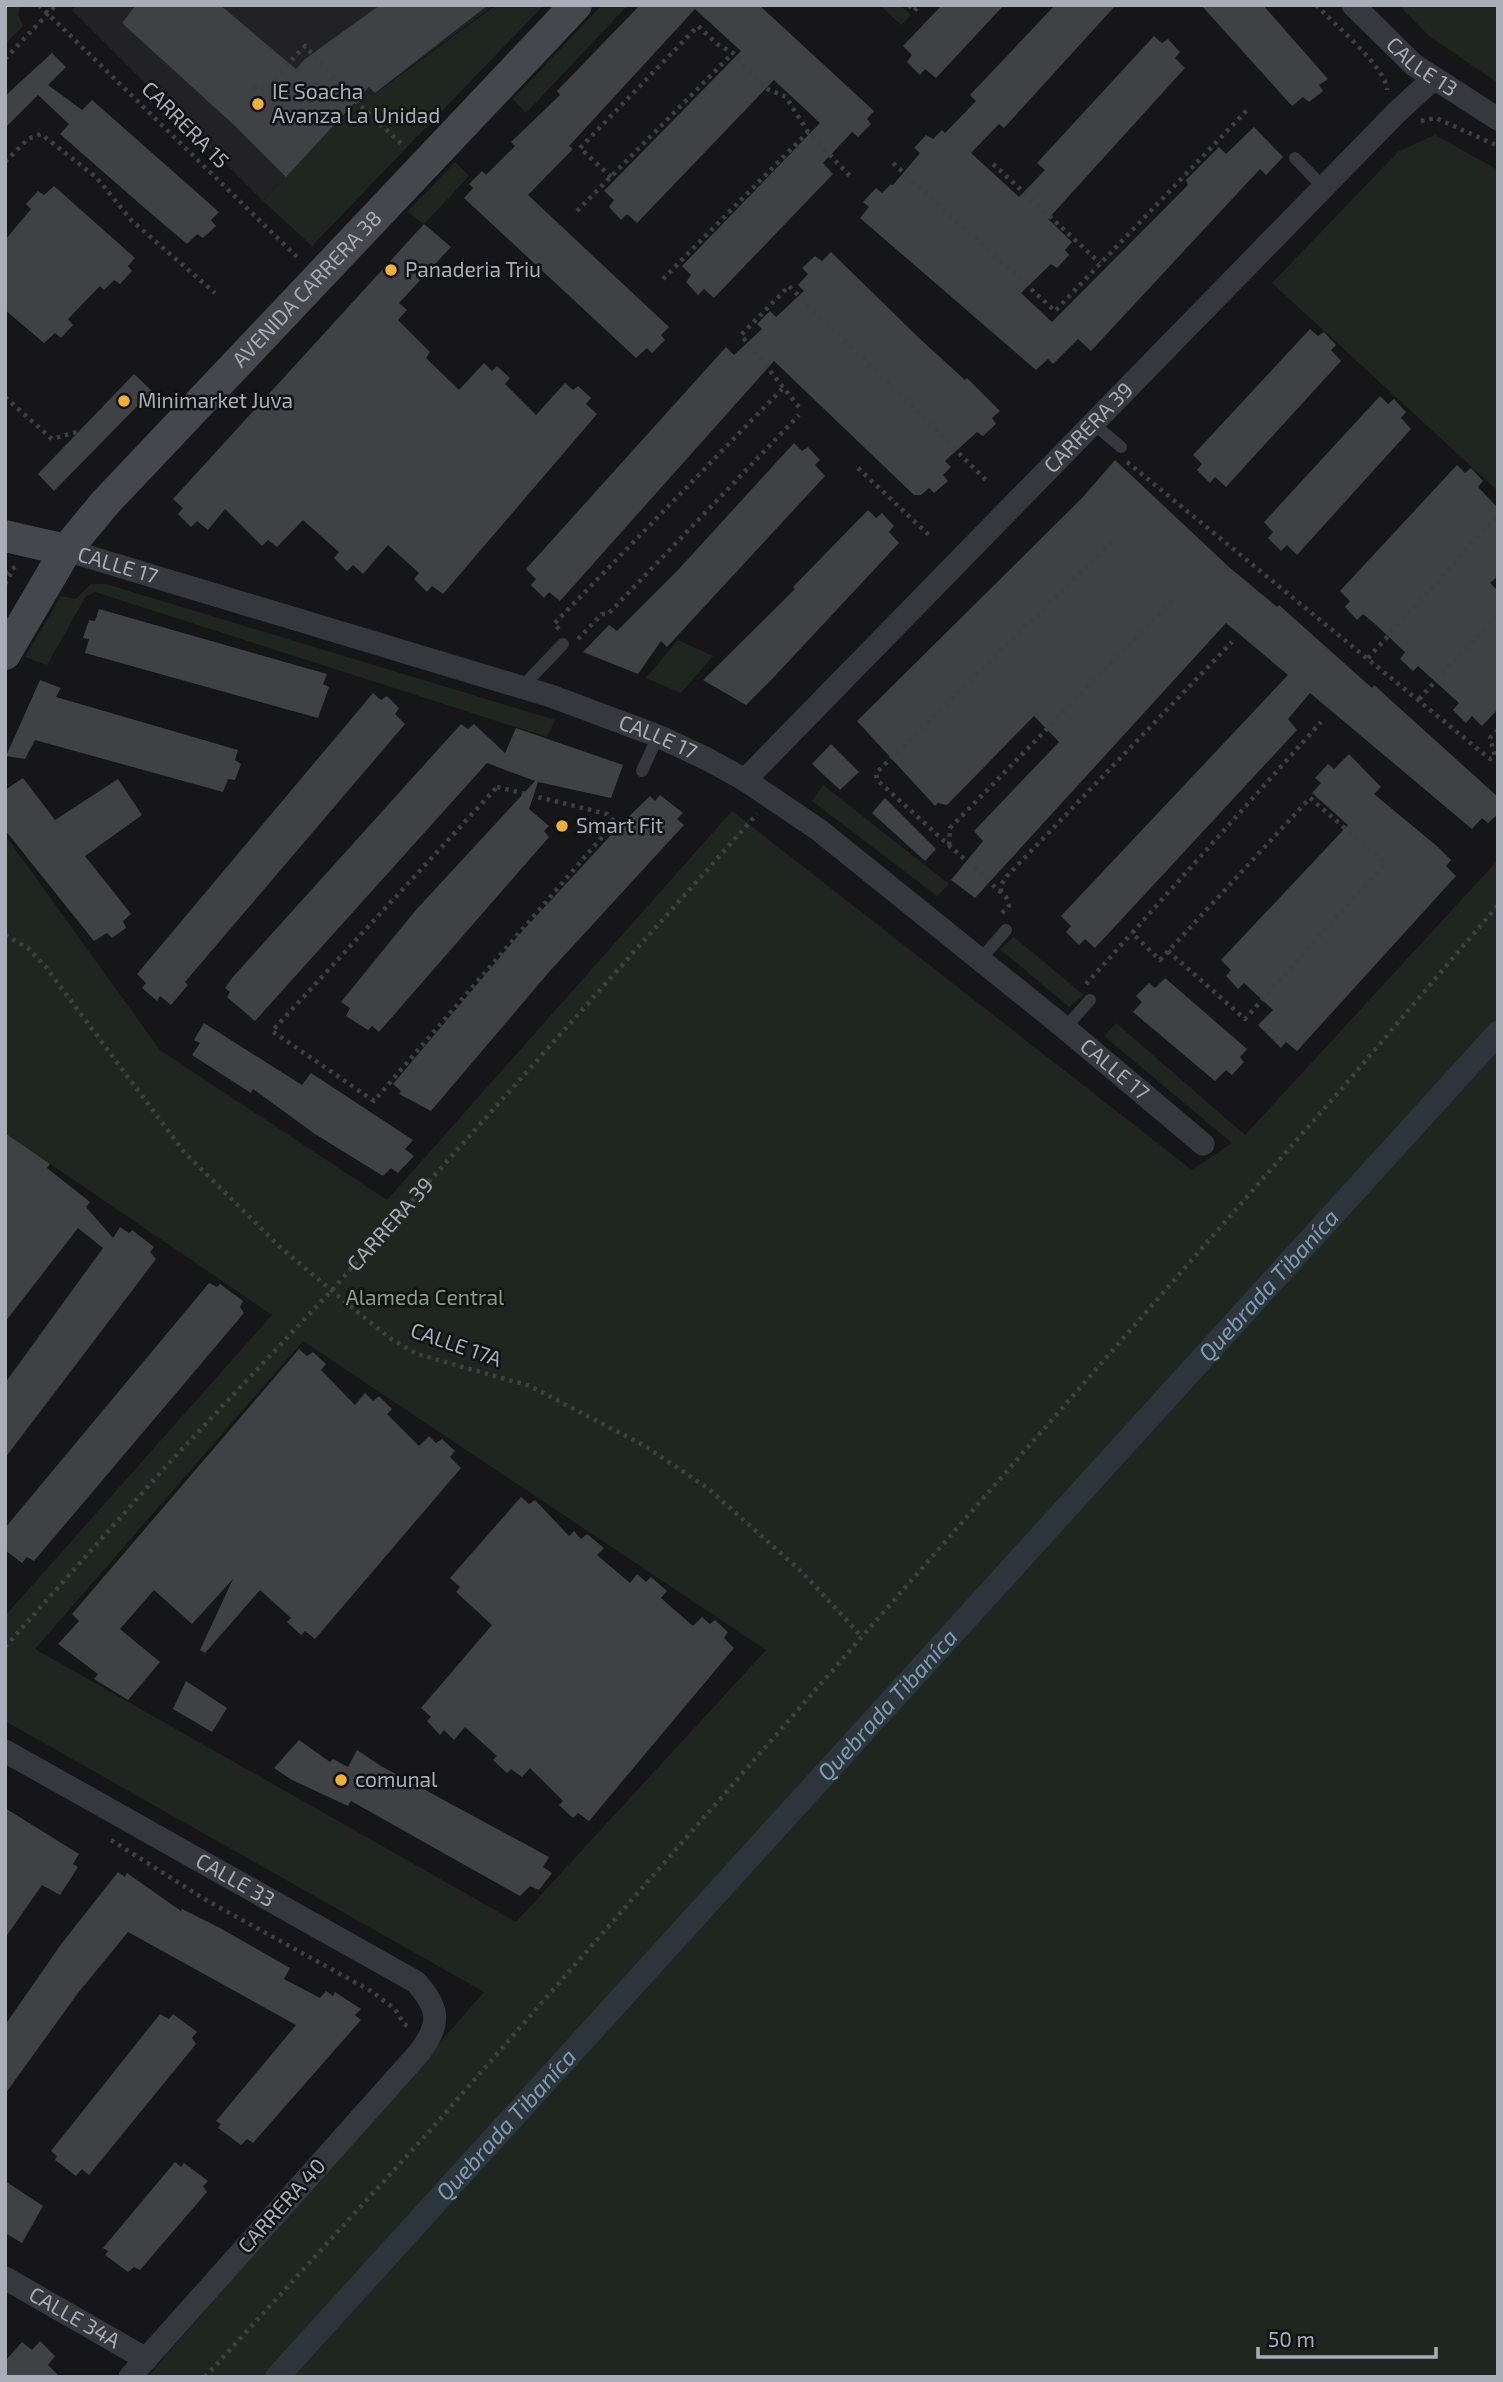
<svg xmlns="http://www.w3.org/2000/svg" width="1503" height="2382" font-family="'Exo 2',sans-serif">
<rect width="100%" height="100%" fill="#161618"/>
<path fill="#222225" d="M 76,5 L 494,5 L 375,93 L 351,98 L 348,110 L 263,201 L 72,10 Z"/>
<g fill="#1e261f" fill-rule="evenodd">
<path d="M 5,5 L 20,5 L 18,14 L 23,26 L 5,44 Z"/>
<path d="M 496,5 L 544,5 L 312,246 L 263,201 L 348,110 L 351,97 L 376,93 Z"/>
<path d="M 602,5 L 628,5 L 526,113 L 513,99 Z"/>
<path d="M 880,5 L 900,5 L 911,15 L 901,25 Z"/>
<path d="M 1399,5 L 1498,5 L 1498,83 L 1429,36 Z"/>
<path d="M 1435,135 L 1498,170 L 1498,491 L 1272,283 L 1399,151 Z"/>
<path d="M 455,162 L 469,176 L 424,224 L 407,212 Z"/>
<path d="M 91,584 L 106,584 L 555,720 L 547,737 L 95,592 L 86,596 L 47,665 L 25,657 L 61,596 L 76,599 Z"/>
<path d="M 678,640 L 713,656 L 681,693 L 646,678 Z"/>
<path d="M 823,785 L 949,884 L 937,896 L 812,801 Z"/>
<path d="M 732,811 L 1192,1170 L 1232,1143 L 1104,1036 L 1116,1023 L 1245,1135 L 1498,860 L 1498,2377 L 147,2377 L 484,1992 L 5,1721 L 5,1616 L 272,1315 L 5,1133 L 5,835 L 160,1050 L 387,1200 ZM 303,1341 L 766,1650 L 516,1922 L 35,1649 Z"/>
<path d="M 1014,937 L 1079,991 L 1084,995 L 1069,1007 L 1000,949 Z"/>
</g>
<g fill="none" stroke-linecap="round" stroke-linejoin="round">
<path stroke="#2c353c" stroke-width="24" id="s1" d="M 277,2377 L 1498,1033"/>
</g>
<g fill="#404145">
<path d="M 136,5 L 220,5 L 296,69 L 305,59 L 380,5 L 488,5 L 375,93 L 369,87 L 286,177 L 234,125 L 122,23 Z"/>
<path d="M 640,5 L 759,5 L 874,111 L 867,119 L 871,124 L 858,137 L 852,132 L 823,163 L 833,174 L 714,298 L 704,289 L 698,295 L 686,282 L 691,275 L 682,266 L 820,123 L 774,80 L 637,223 L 627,214 L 621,220 L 609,207 L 614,200 L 604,191 L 741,51 L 695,9 L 569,146 L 573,149 L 528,195 L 669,327 L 661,335 L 665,340 L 652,353 L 647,348 L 636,358 L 464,198 L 473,188 L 469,184 L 482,171 L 486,175 L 515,146 L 511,142 L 560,95 L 557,91 Z"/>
<path d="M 942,5 L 1004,5 L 936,78 L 925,69 L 920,75 L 907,62 L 912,55 L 903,46 Z"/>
<path d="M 1055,5 L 1116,5 L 1004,128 L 999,124 L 971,153 L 1019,197 L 1045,170 L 1037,163 L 1154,36 L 1162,43 L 1168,39 L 1180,52 L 1175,58 L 1185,68 L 1048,219 L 1072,242 L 1065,250 L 1069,255 L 1057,268 L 1051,264 L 1021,293 L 1052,322 L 1188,185 L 1186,180 L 1219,147 L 1226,154 L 1254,127 L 1283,157 L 1266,175 L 1260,169 L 1091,351 L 1078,339 L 1053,364 L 1048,359 L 1036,370 L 860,218 L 869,207 L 863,202 L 876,188 L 882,193 L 891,184 L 893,185 L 920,153 L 914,148 L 926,135 L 933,139 L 942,130 L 945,133 L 976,101 L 970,95 Z"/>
<path d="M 1201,5 L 1263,5 L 1328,79 L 1319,85 L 1323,91 L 1309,102 L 1303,97 L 1292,106 Z"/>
<path d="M 52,53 L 66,67 L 48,85 L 82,110 L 92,100 L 219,212 L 211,220 L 216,226 L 203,238 L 197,234 L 187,244 L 140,204 L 60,134 L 69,124 L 38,95 L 5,128 L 5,96 Z"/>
<path d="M 54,186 L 135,258 L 128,266 L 132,271 L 120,284 L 114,280 L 104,290 L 100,286 L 68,319 L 73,325 L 61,338 L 55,333 L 44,343 L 5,310 L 5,240 L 31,209 L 26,204 L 38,191 L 44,195 Z"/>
<path d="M 424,224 L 451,247 L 399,303 L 407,310 L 398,320 L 430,352 L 426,358 L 459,390 L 484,363 L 492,371 L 497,366 L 510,378 L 505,384 L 536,415 L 565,383 L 573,390 L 578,386 L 591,398 L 586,404 L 597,414 L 443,594 L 432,586 L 427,592 L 414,579 L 419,573 L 388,545 L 363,574 L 353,565 L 347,571 L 334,558 L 339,552 L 303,520 L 277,547 L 268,540 L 262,546 L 225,509 L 208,530 L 197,521 L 191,527 L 178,514 L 183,508 L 173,499 Z"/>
<path d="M 831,252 L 919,338 L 965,380 L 967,378 L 1000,411 L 992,418 L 996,424 L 983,436 L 977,432 L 945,461 L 951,467 L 943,475 L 948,481 L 934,493 L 929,488 L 921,495 L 914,495 L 774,361 L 560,601 L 549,592 L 544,598 L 531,585 L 536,579 L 526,569 L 726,347 L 734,355 L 762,329 L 757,324 L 770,311 L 776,317 L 804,291 L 798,285 L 808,274 L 802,268 L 815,256 L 822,261 Z"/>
<path d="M 1310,329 L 1318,336 L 1324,332 L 1336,345 L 1331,350 L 1341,361 L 1226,487 L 1215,477 L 1210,483 L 1197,470 L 1202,464 L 1193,455 Z"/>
<path d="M 134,374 L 152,391 L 54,491 L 38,474 Z"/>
<path d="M 1380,396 L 1388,404 L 1394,399 L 1406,412 L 1401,418 L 1411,429 L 1297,555 L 1287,545 L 1281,551 L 1268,538 L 1273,532 L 1264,522 Z"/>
<path d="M 794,443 L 802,451 L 808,447 L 820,460 L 815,465 L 825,476 L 667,647 L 661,641 L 638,674 L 583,652 L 609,625 L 617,631 L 678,570 Z"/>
<path d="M 1115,460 L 1230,568 L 1277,607 L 1279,605 L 1372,688 L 1374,685 L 1498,797 L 1498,814 L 1488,823 L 1482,818 L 1472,829 L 1310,693 L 1288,719 L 1297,730 L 1095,948 L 1085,939 L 1079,945 L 1066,932 L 1071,926 L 1061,916 L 1288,675 L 1226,623 L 975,898 L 951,880 L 983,841 L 974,831 L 1059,742 L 1034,716 L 947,805 L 938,803 L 935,806 L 857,721 L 1083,497 Z"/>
<path d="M 1457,465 L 1465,473 L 1471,468 L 1483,481 L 1478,487 L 1498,508 L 1498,576 L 1490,583 L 1498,591 L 1498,709 L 1482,726 L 1472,716 L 1466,723 L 1453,710 L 1459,703 L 1418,666 L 1413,671 L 1400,659 L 1405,652 L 1374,623 L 1363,614 L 1357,620 L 1345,607 L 1350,601 L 1340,591 Z"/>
<path d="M 868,510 L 876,518 L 882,513 L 894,526 L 889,532 L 899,543 L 774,677 L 746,705 L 703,680 L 795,589 L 793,587 Z"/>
<path d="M 99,609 L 327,674 L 323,684 L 329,687 L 318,718 L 85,653 L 89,639 L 83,638 L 89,620 L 95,621 Z"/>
<path d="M 40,680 L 61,688 L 56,697 L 238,750 L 235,760 L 241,764 L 235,780 L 228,779 L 223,792 L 35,740 L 25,759 L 6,756 Z"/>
<path d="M 373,693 L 381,700 L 387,696 L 399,708 L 395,714 L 405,724 L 185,982 L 188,985 L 171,1005 L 160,996 L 157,1001 L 142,988 L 146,983 L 137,974 Z"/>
<path d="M 461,724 L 468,729 L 474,724 L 505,753 L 516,728 L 623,765 L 611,798 L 538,782 L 529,809 L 549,826 L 544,831 L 549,837 L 379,1032 L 372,1026 L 368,1030 L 346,1016 L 350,1008 L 341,1002 L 415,911 L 535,781 L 487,763 L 255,1021 L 227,997 L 230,992 L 225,988 L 232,978 Z"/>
<path d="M 831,744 L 859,772 L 840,790 L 812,764 Z"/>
<path d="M 1349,754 L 1381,787 L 1374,794 L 1438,847 L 1451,860 L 1446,866 L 1456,876 L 1297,1051 L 1286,1042 L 1281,1048 L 1258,1025 L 1273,1010 L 1244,983 L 1238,989 L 1226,976 L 1231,970 L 1221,960 L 1348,825 L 1312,793 L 1321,783 L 1315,778 L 1328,764 L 1334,769 Z"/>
<path d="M 23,778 L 55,820 L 118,779 L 142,815 L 85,856 L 131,914 L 123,921 L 126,928 L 112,938 L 107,933 L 94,941 L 5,830 L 5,790 Z"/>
<path d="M 660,795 L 683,813 L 677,819 L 684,825 L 549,972 L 431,1111 L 399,1094 L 401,1091 L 393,1084 L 518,936 L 622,823 L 650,796 L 655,801 Z"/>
<path d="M 885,798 L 936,849 L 925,861 L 872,813 Z"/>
<path d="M 1165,978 L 1247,1049 L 1240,1057 L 1244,1062 L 1232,1075 L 1226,1070 L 1215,1081 L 1133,1012 L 1142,1002 L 1136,996 L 1149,983 L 1155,988 Z"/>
<path d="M 204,1023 L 302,1085 L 311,1073 L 413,1140 L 405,1149 L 414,1156 L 398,1173 L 391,1168 L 383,1176 L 315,1134 L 253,1089 L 251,1093 L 192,1055 L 200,1043 L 194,1040 Z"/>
<path d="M 5,1133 L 50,1164 L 47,1168 L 90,1202 L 86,1207 L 113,1238 L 120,1227 L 129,1233 L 132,1230 L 154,1247 L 150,1252 L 156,1259 L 5,1458 L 5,1383 L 103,1248 L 78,1228 L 5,1322 Z"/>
<path d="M 209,1283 L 217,1287 L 220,1284 L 243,1301 L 240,1307 L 244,1313 L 34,1561 L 27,1557 L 22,1563 L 5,1550 L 5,1528 Z"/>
<path d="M 299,1349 L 307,1356 L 313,1352 L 326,1364 L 321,1370 L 355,1405 L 365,1393 L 373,1401 L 379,1396 L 392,1409 L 387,1414 L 419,1446 L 429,1436 L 436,1443 L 442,1439 L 455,1451 L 450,1457 L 461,1468 L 315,1639 L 305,1631 L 301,1635 L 287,1622 L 291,1618 L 260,1590 L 205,1653 L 200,1650 L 233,1579 L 192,1624 L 154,1590 L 120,1629 L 160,1662 L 128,1700 L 94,1679 L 98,1674 L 58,1644 L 79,1621 L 72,1614 Z"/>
<path d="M 521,1497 L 529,1504 L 535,1500 L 569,1536 L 574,1531 L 581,1539 L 587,1534 L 604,1548 L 597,1555 L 630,1583 L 637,1574 L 646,1582 L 651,1577 L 667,1591 L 661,1598 L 693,1626 L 702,1617 L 710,1624 L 715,1620 L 728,1632 L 724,1638 L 734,1648 L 589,1821 L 578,1813 L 573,1818 L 559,1805 L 563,1801 L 530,1768 L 522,1777 L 511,1769 L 507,1773 L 493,1760 L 497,1756 L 465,1727 L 454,1740 L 444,1730 L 440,1735 L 427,1721 L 431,1717 L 421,1708 L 492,1625 L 456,1592 L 460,1587 L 450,1578 Z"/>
<path d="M 186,1681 L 227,1708 L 212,1732 L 173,1709 Z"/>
<path d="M 299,1740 L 330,1762 L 333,1759 L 348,1767 L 357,1750 L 381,1766 L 549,1857 L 543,1867 L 552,1873 L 539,1890 L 530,1886 L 520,1896 L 351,1801 L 348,1806 L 292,1780 L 274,1768 Z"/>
<path d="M 5,1808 L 79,1854 L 73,1864 L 78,1867 L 60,1895 L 42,1885 L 5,1938 Z"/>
<path d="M 118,1872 L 125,1877 L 127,1873 L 181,1911 L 182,1909 L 220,1928 L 290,1968 L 284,1979 L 320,1998 L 326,1991 L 333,1996 L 335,1992 L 361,2009 L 355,2015 L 361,2020 L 253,2143 L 247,2139 L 241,2145 L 218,2128 L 221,2124 L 216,2121 L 296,2025 L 128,1932 L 78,1993 L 5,2094 L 5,2025 L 62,1943 Z"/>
<path d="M 160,2014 L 169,2019 L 173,2014 L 197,2032 L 192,2038 L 196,2044 L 89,2175 L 82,2169 L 76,2176 L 55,2160 L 57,2156 L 51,2151 Z"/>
<path d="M 175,2162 L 181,2167 L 184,2163 L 208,2181 L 203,2186 L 207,2192 L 140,2270 L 134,2267 L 128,2272 L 105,2255 L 108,2251 L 103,2248 Z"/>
<path d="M 5,2181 L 43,2206 L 22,2243 L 5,2233 Z"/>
<path d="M 40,2341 L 55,2356 L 48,2365 L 60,2377 L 5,2377 L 5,2361 L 22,2342 L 32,2350 Z"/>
</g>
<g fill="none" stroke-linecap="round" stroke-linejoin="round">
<g stroke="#3d3f44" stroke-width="4.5" stroke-dasharray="3.5 5" stroke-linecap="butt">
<path d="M 39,5 L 299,259"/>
<path d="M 909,5 L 914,11 L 920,5"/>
<path d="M 1316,5 C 1332,22 1387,68 1387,90"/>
<path d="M 5,59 L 56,5"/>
<path d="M 253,87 L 264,89 L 305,46 L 351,97 L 405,147"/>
<path d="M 1421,121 L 1436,118 L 1498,146"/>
<path d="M 5,162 L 28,139 L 41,134 L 96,177 L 132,221 L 215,293"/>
<path d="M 893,163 L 1055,311 L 1249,108"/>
<path d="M 993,164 L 1100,263"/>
<path d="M 611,177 L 580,148 L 698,26 L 717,44 L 733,53 L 765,88 L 786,97 L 808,132 L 851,177"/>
<path d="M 577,211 L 733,53"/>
<path d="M 663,279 L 808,132"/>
<path d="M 5,397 L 52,439 L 80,431"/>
<path d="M 799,407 L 741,335 L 789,286 L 986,480"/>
<path d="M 1127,462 L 1490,759 L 1495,756 L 1490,738 L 1498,730"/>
<path d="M 858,468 L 930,536"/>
<path d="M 5,573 L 19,565"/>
<path d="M 5,584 L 13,570"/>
<path d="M 559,629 L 554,624 L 782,389"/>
<path d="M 578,639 L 602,614 L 608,614 L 799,415"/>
<path d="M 1368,658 L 1498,515"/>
<path d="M 1419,699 L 1498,614"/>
<path d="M 497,787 L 607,814 L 615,822 L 374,1101 L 272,1031 Z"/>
<path d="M 949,845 L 950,828 L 1177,596"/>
<path d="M 1001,892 L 1001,885 L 1007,876 L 1232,642"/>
<path d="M 1002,913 L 1009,906 L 1006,897 L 877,780 L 876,773 L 1113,541"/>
<path d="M 5,935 L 28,948 L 45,966 L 184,1152 L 281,1248 L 355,1310 L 391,1339 L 417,1354 L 530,1386 L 645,1446 L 709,1489 L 803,1573 L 862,1637"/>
<path d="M 1168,951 L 1245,1019 L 1385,863 L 1310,798 L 1160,960 L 1132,933 L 1321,722"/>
<path d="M 1086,984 L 1132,933"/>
<path id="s2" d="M 5,1647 L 169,1463 L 332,1290 L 757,814"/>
<path d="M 111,1840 L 206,1900 L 371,1991 L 395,2009 L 404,2024 L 410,2027"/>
<path d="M 205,2377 L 426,2135 L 1344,1086 L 1498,905"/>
</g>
<g stroke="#37383d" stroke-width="12">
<path d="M 1295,158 L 1325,189"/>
<path d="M 1094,424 L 1121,447"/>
<path d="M 522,687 L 563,644"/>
<path d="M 642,771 L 658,736"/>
<path d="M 980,960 L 1006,930"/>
<path d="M 1065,1028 L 1090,1000"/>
</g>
<g stroke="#37383d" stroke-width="23">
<path id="s3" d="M 1353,5 L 1414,65 L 1498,119"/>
<path id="s4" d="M 66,550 L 551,696 L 658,736 L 709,760 L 745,780 L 819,830 L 1065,1028 L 1203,1144"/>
<path id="s5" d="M 745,780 L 1397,112 L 1433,79"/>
<path id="s6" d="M 5,1751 L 416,1982 C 440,2009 441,2024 419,2053 L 130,2377"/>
<path id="s7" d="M 5,2278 L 146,2359"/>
</g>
<g stroke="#45474d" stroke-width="32">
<path d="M 5,536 L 66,550"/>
<path id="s8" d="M 5,654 L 66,550 L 105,503 L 576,5"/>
</g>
</g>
<g fill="#f2b134" stroke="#111113" stroke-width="2.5">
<circle cx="258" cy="104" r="7"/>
<circle cx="391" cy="270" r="7"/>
<circle cx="124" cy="401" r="7"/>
<circle cx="562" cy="826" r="7"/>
<circle cx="341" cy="1780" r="7"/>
</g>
<g text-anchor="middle" stroke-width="5" stroke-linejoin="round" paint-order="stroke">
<g font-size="21" fill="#a8adb8" stroke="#111113">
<text dy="7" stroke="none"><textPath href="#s3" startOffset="93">CALLE 13</textPath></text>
<text transform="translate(185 125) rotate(45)" y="7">CARRERA 15</text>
<text dy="7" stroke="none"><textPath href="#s8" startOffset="476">AVENIDA CARRERA 38</textPath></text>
<text dy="7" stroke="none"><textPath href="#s5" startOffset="492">CARRERA 39</textPath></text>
<text dy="7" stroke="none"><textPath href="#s4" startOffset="54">CALLE 17</textPath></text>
<text dy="7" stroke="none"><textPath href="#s4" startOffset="621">CALLE 17</textPath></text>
<text dy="7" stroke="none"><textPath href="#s4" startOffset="1188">CALLE 17</textPath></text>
<text dy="7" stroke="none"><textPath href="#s2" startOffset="572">CARRERA 39</textPath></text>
<text transform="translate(456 1345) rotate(19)" y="7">CALLE 17A</text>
<text dy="7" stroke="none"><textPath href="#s6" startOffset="264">CALLE 33</textPath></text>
<text transform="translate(282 2206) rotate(-48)" y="7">CARRERA 40</text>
<text dy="7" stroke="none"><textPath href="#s7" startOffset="80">CALLE 34A</textPath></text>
</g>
<g font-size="21" fill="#a8adb8" stroke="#111113" text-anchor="start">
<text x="272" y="99">IE Soacha<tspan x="272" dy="24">Avanza La Unidad</tspan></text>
<text x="405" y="277">Panaderia Triu</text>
<text x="138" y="408">Minimarket Juva</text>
<text x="576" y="833">Smart Fit</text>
<text x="355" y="1787">comunal</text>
</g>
<g font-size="21" fill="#7fa381" stroke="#111113">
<text x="425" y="1305">Alameda Central</text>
</g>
<g font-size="23" font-style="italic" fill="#7f9bb3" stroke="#111113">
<text dy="8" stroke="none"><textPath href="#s1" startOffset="1475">Quebrada Tibaníca</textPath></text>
<text dy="8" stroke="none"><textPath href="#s1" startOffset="908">Quebrada Tibaníca</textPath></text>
<text dy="8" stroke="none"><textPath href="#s1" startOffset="341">Quebrada Tibaníca</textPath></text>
</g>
</g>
<rect width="1503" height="2382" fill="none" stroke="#a8adb8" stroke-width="14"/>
<path d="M1258 2347v10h178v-10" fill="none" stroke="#a8adb8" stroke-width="3.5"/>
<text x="1268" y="2347" font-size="21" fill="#a8adb8" stroke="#111113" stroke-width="5" paint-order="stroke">50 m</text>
</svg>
